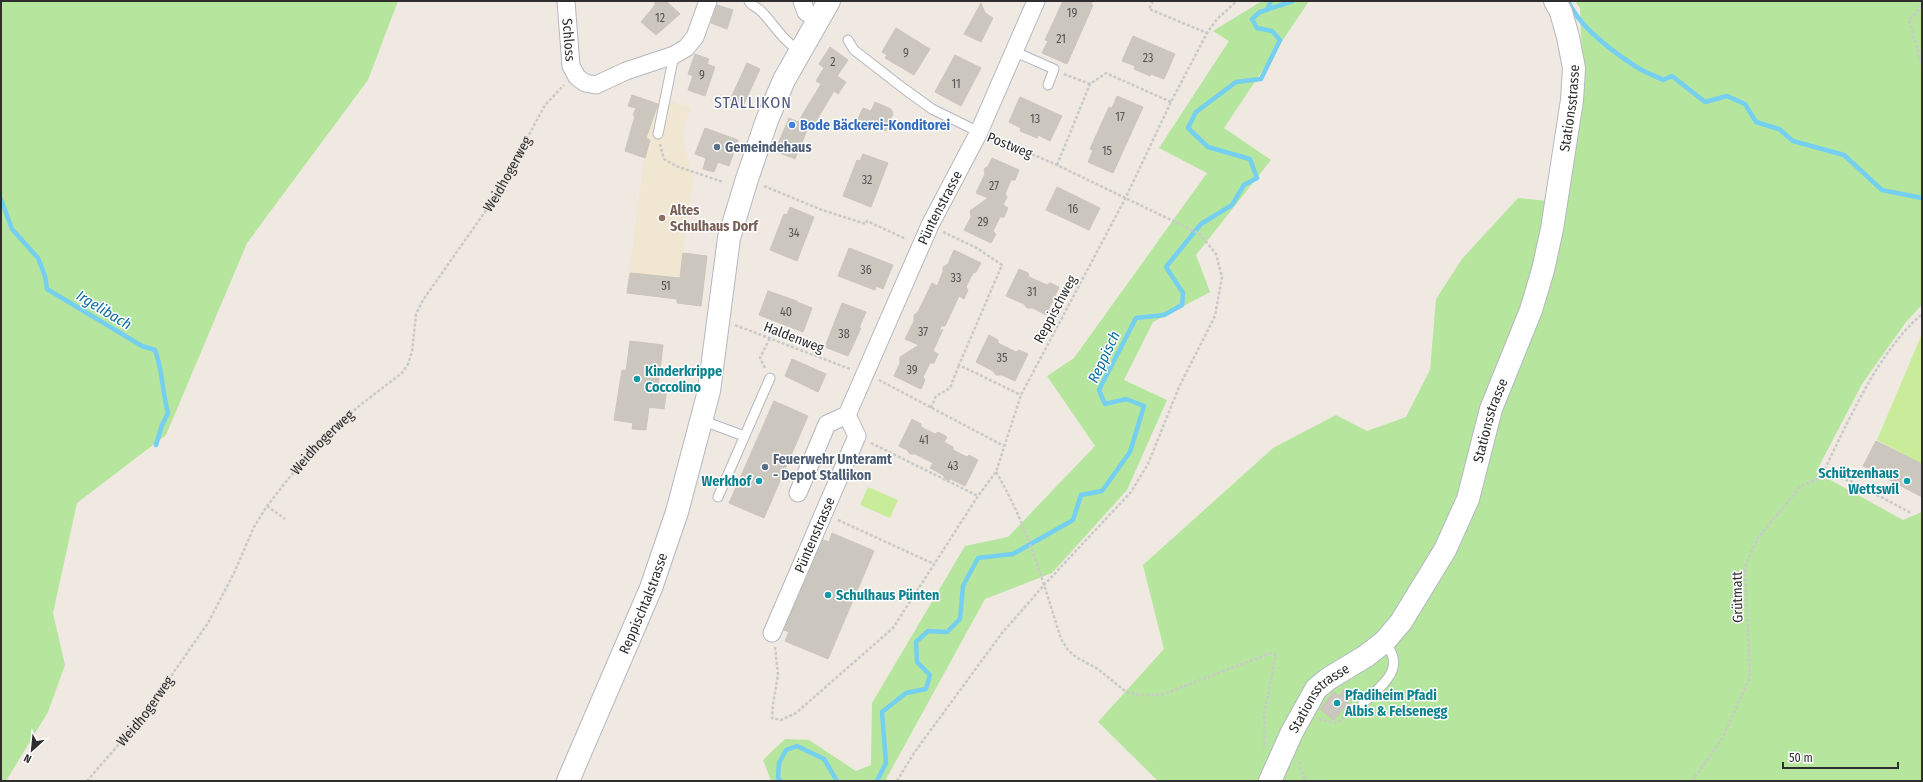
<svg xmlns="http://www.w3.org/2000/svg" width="1923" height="782" font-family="'Fira Sans Condensed',sans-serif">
<rect width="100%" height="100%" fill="#efe9e1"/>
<path fill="#f0e6d1" d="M 639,97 L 662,105 L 664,99 L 691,108 L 682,132 L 693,183 L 683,253 L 707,256 L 701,306 L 677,303 L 677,299 L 627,293 L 644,158 L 625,151 L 631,133 L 629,133 L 635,116 L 633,115 Z"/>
<g fill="#b6e59e">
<path d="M 1,1 L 398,1 L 368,80 L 247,243 L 166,435 L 77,503 L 53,613 L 65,665 L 48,712 L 6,781 L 1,781 Z"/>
<path d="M 1262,1 L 1309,1 L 1224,128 L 1271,160 L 1196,255 L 1210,292 L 1153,322 L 1124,380 L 1167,400 L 1127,490 L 1052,573 L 985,599 L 885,781 L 771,781 L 763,760 L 785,739 L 809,740 L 856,771 L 871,765 L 872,703 L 965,546 L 1008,537 L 1095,446 L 1047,376 L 1074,358 L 1207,173 L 1159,148 L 1229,41 L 1213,31 Z"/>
<path d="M 1575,1 L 1922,1 L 1922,305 L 1906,322 L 1862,384 L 1816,472 L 1903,520 L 1922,512 L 1922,781 L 1158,781 L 1098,722 L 1164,649 L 1143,565 L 1273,448 L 1336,415 L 1367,431 L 1406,417 L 1430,370 L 1436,299 L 1462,259 L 1518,198 L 1567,203 L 1583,86 L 1580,8 Z"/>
</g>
<g fill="#c9ec9a">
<path d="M 1922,334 L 1922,464 L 1877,440 Z"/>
<path d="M 868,487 L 898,500 L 890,518 L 860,505 Z"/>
</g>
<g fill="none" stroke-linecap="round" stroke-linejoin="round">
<g stroke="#75cff0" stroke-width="4.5">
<path d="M 1568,1 C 1579,26 1612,51 1635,66 C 1643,72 1654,75 1663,80 L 1672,76 L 1705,102 L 1727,96 L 1745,104 L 1756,122 L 1779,129 L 1793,141 L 1844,155 L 1882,190 L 1922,198"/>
<path d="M 1267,10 L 1271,1"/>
<path d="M 1,199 L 12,229 L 38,258 L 45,276 L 47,289 L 142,346 L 155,350 C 163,371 162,392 168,413 L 162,425 L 156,445"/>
<path d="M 781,781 L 778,778 L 779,763 L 786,750 L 797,746 L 824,759 L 837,781"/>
<path d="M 877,781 L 886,763 L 882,712 L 906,693 L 926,689 L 930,675 L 917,662 L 916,642 L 928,631 L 947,632 L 960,619 L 963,586 L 978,558 L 1013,554 L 1073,520 L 1081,495 L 1102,491 L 1130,452 L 1144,406 L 1126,399 L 1105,404 L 1099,390 L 1136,318 L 1164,315 L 1182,305 L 1183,293 L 1166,267 L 1201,224 L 1232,205 L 1244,185 L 1257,178 L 1250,159 L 1208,147 L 1188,128 L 1196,112 L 1236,82 L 1261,79 L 1280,40 L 1272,31 L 1257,28 L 1252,19 L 1260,12 L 1293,1"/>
</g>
</g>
<g fill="#cbc7bf" stroke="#cbc5ba">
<path d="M 655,1 L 666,1 L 680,14 L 656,35 L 641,22 L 655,5 Z"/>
<path d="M 1063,1 L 1093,1 L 1091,4 L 1093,5 L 1067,64 L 1042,53 L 1048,41 L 1045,40 Z"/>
<path d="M 981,3 L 985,13 L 993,18 L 981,42 L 964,34 Z"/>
<path d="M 717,5 L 733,10 L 727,29 L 711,23 Z"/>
<path d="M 896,28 L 930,49 L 914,75 L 885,58 L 887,55 L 882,52 Z"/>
<path d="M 1133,36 L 1175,54 L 1164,79 L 1151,74 L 1150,76 L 1134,69 L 1135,66 L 1122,61 Z"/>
<path d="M 830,47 L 848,60 L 837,76 L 846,82 L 838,94 L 834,91 L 815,123 L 811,121 L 795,159 L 775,151 L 789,118 L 798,122 L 821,84 L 816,81 L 824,68 L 819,64 Z"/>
<path d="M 695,54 L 709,59 L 707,64 L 715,67 L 705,96 L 688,90 L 693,76 L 688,74 Z"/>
<path d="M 955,55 L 981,68 L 961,106 L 935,92 Z"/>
<path d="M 747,63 L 760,69 L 743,106 L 730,100 Z"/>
<path d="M 632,95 L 658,104 L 646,138 L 650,140 L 645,158 L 625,151 L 635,116 L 633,115 L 636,108 L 628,106 Z"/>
<path d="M 1117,96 L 1143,107 L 1113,173 L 1088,162 L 1093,150 L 1090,149 L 1109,107 L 1112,108 Z"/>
<path d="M 1020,97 L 1062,116 L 1050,141 L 1038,135 L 1037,138 L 1020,131 L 1021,128 L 1009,122 Z"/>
<path d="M 875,102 L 891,109 L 893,114 L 886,131 L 858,119 L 863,108 L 871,111 Z"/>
<path d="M 705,128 L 738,140 L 729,166 L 718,162 L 714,172 L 703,169 L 706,158 L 695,154 Z"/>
<path d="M 863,154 L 888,163 L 871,207 L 843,196 L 857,160 L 860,161 Z"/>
<path d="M 992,158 L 1019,170 L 1015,180 L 1011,180 L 1005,194 L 1007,197 L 1003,205 L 1008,208 L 1004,217 L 1000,217 L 993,231 L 996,234 L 991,243 L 964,230 L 971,217 L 970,211 L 988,198 L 976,193 L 985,174 L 984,169 L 988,166 Z"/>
<path d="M 1057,187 L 1100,208 L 1089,230 L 1046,210 Z"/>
<path d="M 790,207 L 814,217 L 797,261 L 770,250 L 784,214 L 787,215 Z"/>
<path d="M 849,248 L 893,265 L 883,289 L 876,286 L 875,290 L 838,276 Z"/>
<path d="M 954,250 L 981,263 L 976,272 L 973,273 L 966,287 L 968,290 L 964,299 L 959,296 L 945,326 L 941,326 L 939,332 L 943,329 L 933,351 L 938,354 L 934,363 L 930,363 L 923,377 L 925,380 L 921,389 L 894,376 L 900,363 L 900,357 L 919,345 L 905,339 L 914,321 L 914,315 L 918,312 L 932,283 L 937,286 L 943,272 L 943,267 L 948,264 Z"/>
<path d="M 683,253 L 707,256 L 701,306 L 677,303 L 677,299 L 627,293 L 630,273 L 680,278 Z"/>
<path d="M 1019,269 L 1028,273 L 1029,277 L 1047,285 L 1050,283 L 1059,287 L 1046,315 L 1033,308 L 1027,308 L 1024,304 L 1006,296 Z"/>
<path d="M 768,291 L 797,301 L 797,302 L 812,308 L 803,332 L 759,315 Z"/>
<path d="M 842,303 L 866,312 L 859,328 L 861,328 L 848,356 L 825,347 Z"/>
<path d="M 989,335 L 998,340 L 998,343 L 1016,352 L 1019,350 L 1028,354 L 1015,381 L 1002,375 L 996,375 L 993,371 L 976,362 Z"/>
<path d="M 630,341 L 663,345 L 658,387 L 667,388 L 664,409 L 649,407 L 646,430 L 632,429 L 633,423 L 614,420 L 622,370 L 626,371 Z"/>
<path d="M 792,359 L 826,374 L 818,392 L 785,376 Z"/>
<path d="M 774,401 L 808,416 L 764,518 L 729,503 Z"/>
<path d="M 912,419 L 921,424 L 921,427 L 935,434 L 938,432 L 947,437 L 944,442 L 953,447 L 953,450 L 967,457 L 969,455 L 978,460 L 965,486 L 951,479 L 946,480 L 943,475 L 930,468 L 933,463 L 915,454 L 910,454 L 907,450 L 899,446 Z"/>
<path d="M 1876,441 L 1922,464 L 1922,497 L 1863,466 Z"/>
<path d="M 832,533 L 874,551 L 828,659 L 785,641 L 789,632 L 784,630 L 823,540 L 829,542 Z"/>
<path d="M 1344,689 L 1353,697 L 1334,720 L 1320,709 L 1334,692 L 1339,696 Z"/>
</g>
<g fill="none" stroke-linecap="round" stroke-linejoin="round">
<defs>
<g id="lane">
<path d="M 749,1 C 751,6 757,7 761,11 C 774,24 784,43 801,51"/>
<path d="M 848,40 L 854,50 L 903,88 L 932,109 L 979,132"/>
<path d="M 1013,51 L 1054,69 L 1048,85"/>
<path d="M 658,134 L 674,55"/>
<path d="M 701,420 L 744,436"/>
<path d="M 718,497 L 770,378"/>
<path d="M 1363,703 C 1382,685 1408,668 1384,642"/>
</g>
<g id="street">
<path id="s2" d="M 566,1 L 571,66 L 577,77 L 585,83 L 596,85 L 626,71 L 674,55 L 686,48 L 695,37 L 708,1"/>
<path d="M 802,1 L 806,12 L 818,20"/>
<path id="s3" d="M 798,493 L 827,424 L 847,415 L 930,225 L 979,132 L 1036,1"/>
<path id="s4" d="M 772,633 L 857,436 L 847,415"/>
</g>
<g id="secondary">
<path id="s5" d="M 568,781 L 651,588 L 677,512 L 709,391 L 729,238 L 747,179 L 767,120 L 784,80 L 829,1"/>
<path id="s6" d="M 1270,781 L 1292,732 L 1316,689 L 1328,679 L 1366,656 L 1384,642 L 1401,622 L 1445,550 L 1468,499 L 1491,409 L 1531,310 L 1543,270 L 1552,229 L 1572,100 L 1574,68 L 1568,37 L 1561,12 L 1555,1"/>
</g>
</defs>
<use href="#lane" stroke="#b4b7c1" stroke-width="11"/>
<use href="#street" stroke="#b4b7c1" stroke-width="19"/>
<use href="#secondary" stroke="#b4b7c1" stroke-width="24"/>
<g stroke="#c9c9c9" stroke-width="2.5" stroke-dasharray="3 2" stroke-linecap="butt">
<path d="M 1153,1 L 1149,9 L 1207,33"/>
<path d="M 1922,6 L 1909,20 L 1922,65"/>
<path d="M 1064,74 L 1090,84"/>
<path d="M 660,144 L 664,159 L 676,166 L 723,182"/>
<path d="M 1057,165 L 1090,84 L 1106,73 L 1171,102"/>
<path d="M 764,186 L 822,210 L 866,224 L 867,221 L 906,239"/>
<path d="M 943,232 L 977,248 L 1002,265 L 959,365 L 1021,395"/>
<path d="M 735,325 L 850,369"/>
<path d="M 765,368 L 760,358 L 770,338"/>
<path d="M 879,380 L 1004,446"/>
<path d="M 931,408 L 936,396 L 950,388 L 959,365"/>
<path d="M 871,443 L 978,496"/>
<path d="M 996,472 C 1027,524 1043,582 1061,639 L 1068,650 L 1076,657 L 1098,669 L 1126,692 L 1140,695 L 1161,695 L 1271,653 L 1276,655 L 1264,714 L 1265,738 L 1264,748"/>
<path d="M 1820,478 C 1848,424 1875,355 1922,314"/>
<path d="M 267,506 L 285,519"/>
<path d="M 838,520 L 934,564"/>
<path d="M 775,647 L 778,675 L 773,704 L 772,718 L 781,720 L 796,713 L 893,628 L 978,496 L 996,472 L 1021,395 L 1126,197 L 1171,102 L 1207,33 L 1217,19 L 1237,1"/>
<path d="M 1319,719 L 1336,723 L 1356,710"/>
<path d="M 1300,762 L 1299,766 L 1306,781"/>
<path id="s1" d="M 87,781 L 141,719 L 208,623 L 234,573 L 254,527 L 267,506 L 289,478 L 313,449 L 334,428 L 359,406 L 402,373 L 408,364 L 412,352 L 416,314 L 423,300 L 494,199 L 545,105 L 564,85"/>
<path d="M 897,781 L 914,753 L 1002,633 L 1044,585 L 1131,492 L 1148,464 L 1179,387 L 1215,316 L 1222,277 L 1216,254 L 1200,234 L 1057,165 L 994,138"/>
<path d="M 1312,781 L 1327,781"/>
<path d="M 1692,781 L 1722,739 L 1750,677 L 1745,567 L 1758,538 L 1801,486 L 1820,478 L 1840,478 L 1853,482 L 1911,513"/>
</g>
<use href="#lane" stroke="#fff" stroke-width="9"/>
<use href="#street" stroke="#fff" stroke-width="17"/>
<use href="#secondary" stroke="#fff" stroke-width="22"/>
</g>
<circle fill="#3f7fe0" stroke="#fff" stroke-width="1.5" cx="792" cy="125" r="4"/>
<g fill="#5c6f8a" stroke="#fff" stroke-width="1.5">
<circle cx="717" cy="147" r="4"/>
<circle cx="765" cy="467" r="4"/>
</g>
<circle fill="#8d6e63" stroke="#fff" stroke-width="1.5" cx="662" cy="218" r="4"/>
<g fill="#0f9aa8" stroke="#fff" stroke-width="1.5">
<circle cx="637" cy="379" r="4"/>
<circle cx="759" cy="481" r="4"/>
<circle cx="1907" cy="481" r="4"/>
<circle cx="828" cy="595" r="4"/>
<circle cx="1337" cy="703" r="4"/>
</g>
<g text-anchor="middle" stroke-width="3" stroke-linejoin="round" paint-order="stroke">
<g font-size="12" fill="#555452">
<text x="1072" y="17">19</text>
<text x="660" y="22">12</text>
<text x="1061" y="43">21</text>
<text x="906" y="57">9</text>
<text x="1148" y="62">23</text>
<text x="833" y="66">2</text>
<text x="702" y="79">9</text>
<text x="956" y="88">11</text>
<text x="1120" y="121">17</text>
<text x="1035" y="123">13</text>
<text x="1107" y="155">15</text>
<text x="867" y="184">32</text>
<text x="994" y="190">27</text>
<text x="1073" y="213">16</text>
<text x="983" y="226">29</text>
<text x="794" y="237">34</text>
<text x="866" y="274">36</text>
<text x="956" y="282">33</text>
<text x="666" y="290">51</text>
<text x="1032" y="296">31</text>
<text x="786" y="316">40</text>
<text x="923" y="336">37</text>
<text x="844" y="338">38</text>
<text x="1002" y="362">35</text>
<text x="912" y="374">39</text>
<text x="924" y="444">41</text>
<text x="953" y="470">43</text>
</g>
<g font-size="14" fill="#2e2e2e" stroke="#fff">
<text dy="5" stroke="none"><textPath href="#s2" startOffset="39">Schloss</textPath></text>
<text dy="5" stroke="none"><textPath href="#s6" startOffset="758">Stationsstrasse</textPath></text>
<text transform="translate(1010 145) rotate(22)" y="5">Postweg</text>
<text dy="5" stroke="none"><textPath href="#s1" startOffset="750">Weidhogerweg</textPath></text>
<text dy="5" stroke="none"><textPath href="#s3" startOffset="324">Püntenstrasse</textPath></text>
<text transform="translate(1055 309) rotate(-62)" y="5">Reppischweg</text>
<text transform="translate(794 337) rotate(21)" y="5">Haldenweg</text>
<text dy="5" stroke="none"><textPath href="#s6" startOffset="434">Stationsstrasse</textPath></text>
<text dy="5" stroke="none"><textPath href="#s1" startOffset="415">Weidhogerweg</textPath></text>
<text dy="5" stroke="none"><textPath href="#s4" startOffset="107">Püntenstrasse</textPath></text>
<text transform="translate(1737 597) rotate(-91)" y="5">Grütmatt</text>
<text dy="5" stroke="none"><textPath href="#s5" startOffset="193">Reppischtalstrasse</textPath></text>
<text dy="5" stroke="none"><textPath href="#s6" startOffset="98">Stationsstrasse</textPath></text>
<text dy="5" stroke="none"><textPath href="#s1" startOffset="91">Weidhogerweg</textPath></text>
</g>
<g font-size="14" font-weight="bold" fill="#366cbe" stroke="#fff" text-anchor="start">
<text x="800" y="130">Bode Bäckerei-Konditorei</text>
</g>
<g font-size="14" font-weight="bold" fill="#4e5e75" stroke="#fff" text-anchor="start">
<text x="725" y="152">Gemeindehaus</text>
<text x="773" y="464">Feuerwehr Unteramt<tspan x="773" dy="16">- Depot Stallikon</tspan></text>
</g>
<g font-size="14" font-weight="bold" fill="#785e54" stroke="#fff" text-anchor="start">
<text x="670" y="215">Altes<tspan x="670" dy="16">Schulhaus Dorf</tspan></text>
</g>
<g font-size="14" font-weight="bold" fill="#0d838f" stroke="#fff" text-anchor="start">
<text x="645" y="376">Kinderkrippe<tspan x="645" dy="16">Coccolino</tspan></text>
<text x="1899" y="478" text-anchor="end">Schützenhaus<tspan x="1899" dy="16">Wettswil</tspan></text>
<text x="751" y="486" text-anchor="end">Werkhof</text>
<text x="836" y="600">Schulhaus Pünten</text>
<text x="1345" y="700">Pfadiheim Pfadi<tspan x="1345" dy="16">Albis &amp; Felsenegg</tspan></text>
</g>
<g font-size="15" font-style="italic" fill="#0d6fa3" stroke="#fff">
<text transform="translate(104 310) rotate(31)" y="5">Irgelibach</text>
<text transform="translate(1104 357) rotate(-65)" y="5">Reppisch</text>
</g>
<g font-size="16" letter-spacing="1" fill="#4d5680" stroke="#fff">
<text x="753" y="108">STALLIKON</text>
</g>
</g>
<rect width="1923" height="782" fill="none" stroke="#2e2e2e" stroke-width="4"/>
<g transform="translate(32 750) rotate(207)" stroke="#ffffff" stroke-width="3" paint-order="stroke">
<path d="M0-3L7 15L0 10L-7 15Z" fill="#2e2e2e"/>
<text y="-6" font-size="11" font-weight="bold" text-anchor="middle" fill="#2e2e2e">N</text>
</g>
<path d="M1783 762v6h115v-6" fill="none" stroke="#2e2e2e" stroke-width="2"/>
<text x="1789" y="762" font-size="12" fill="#2e2e2e" stroke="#ffffff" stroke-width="3" paint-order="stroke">50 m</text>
</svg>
